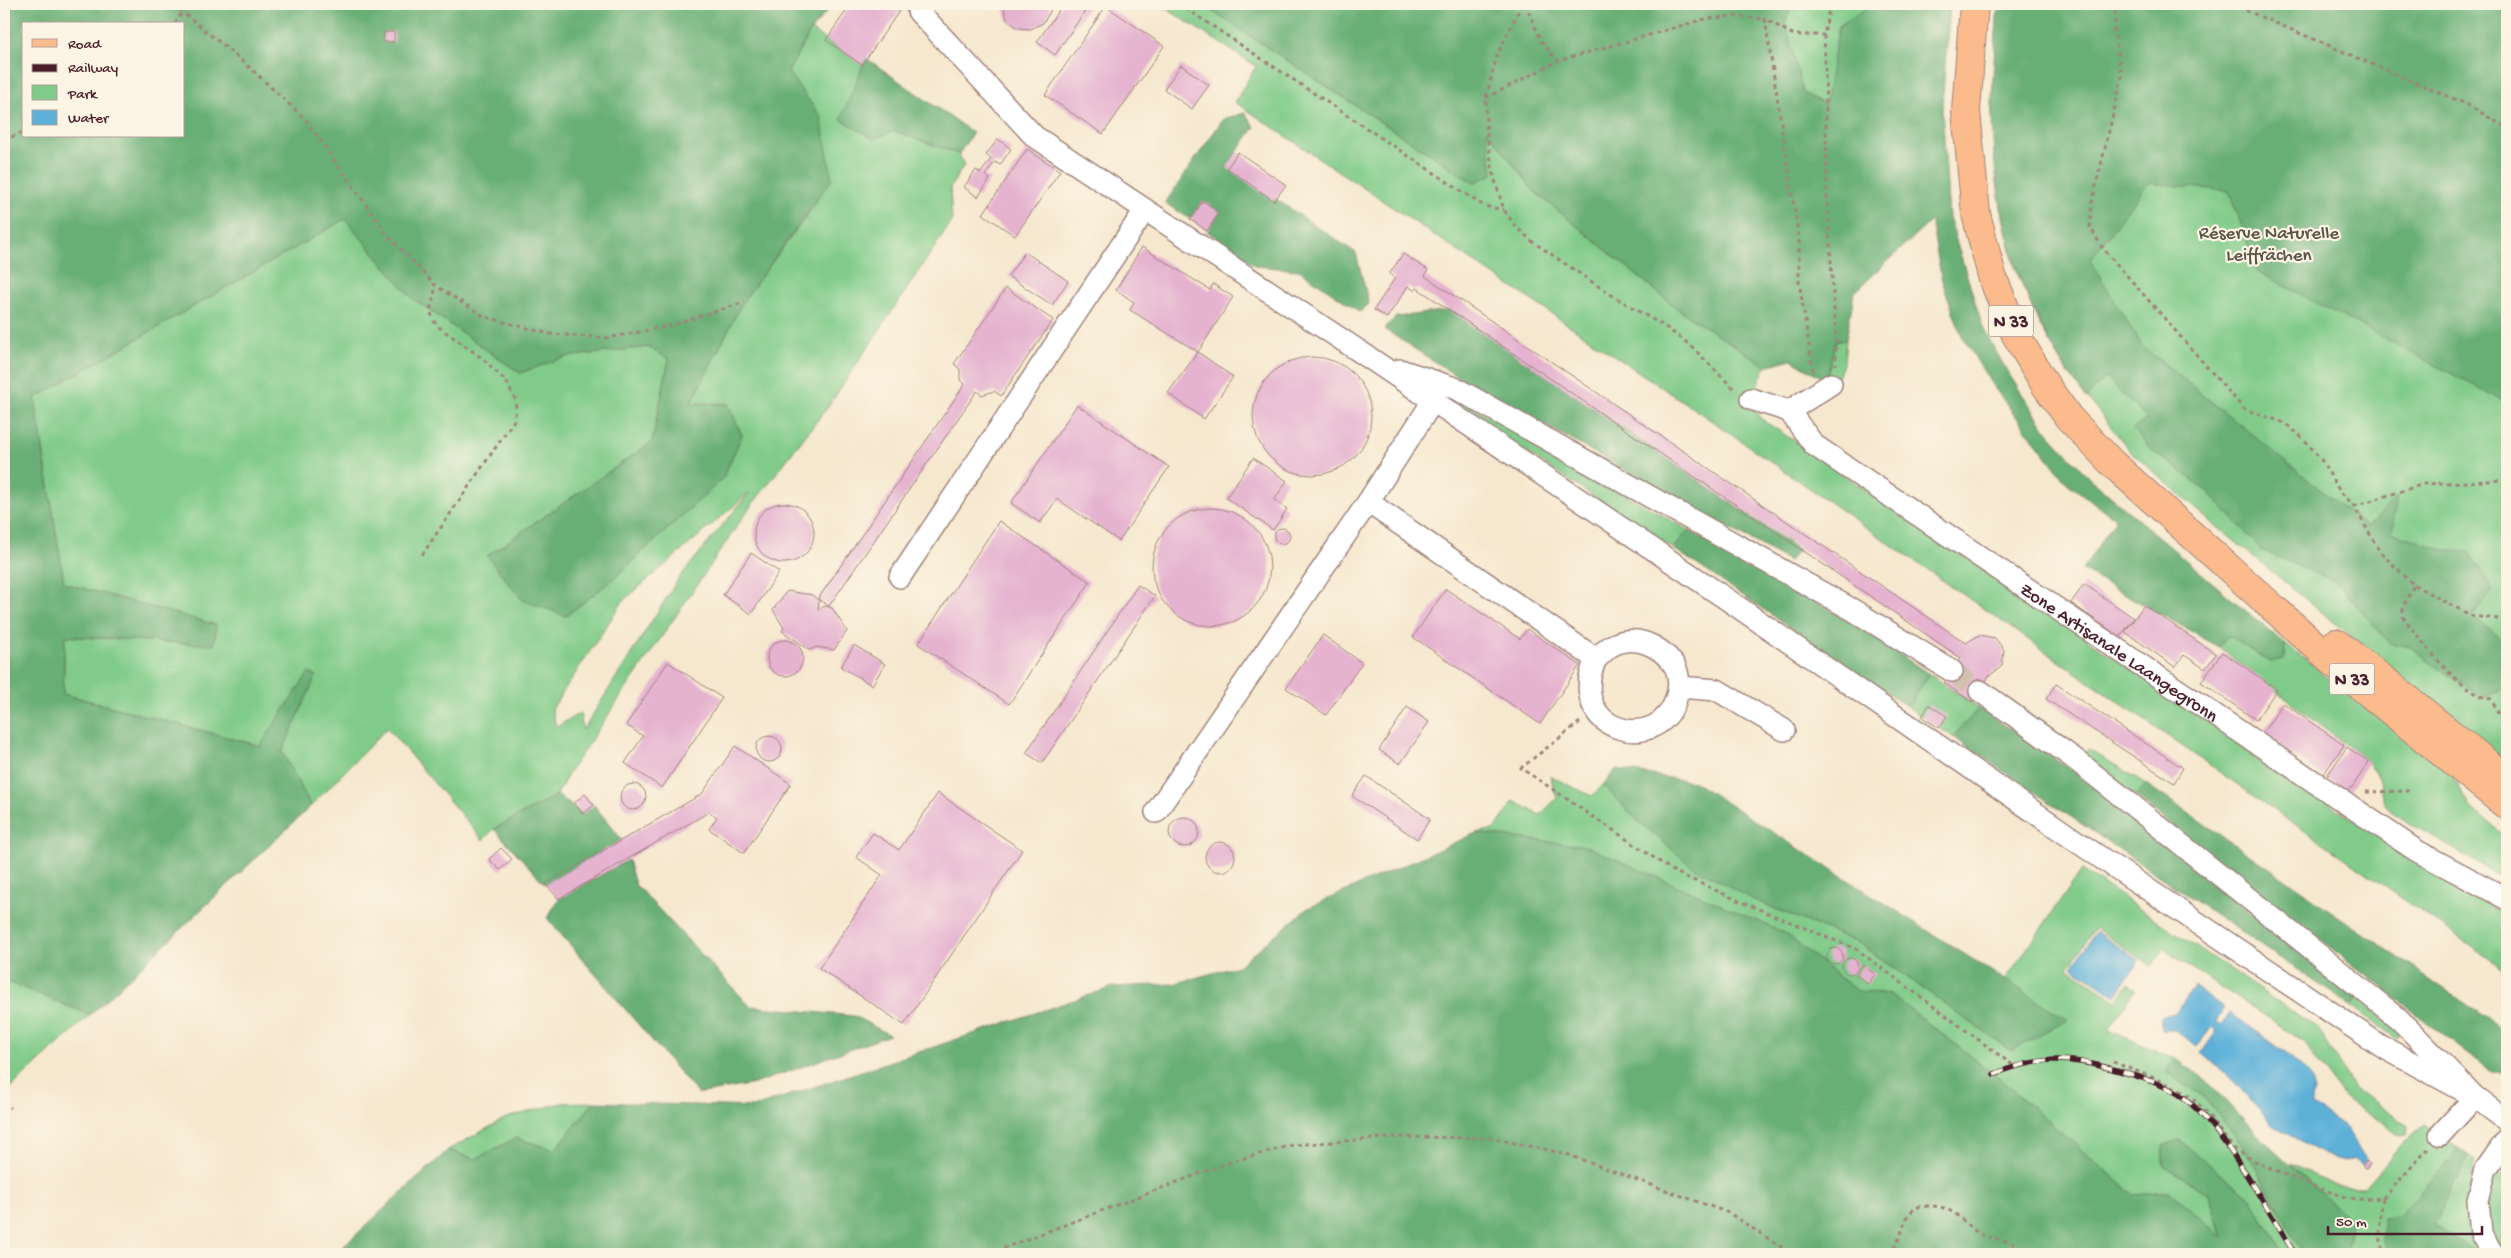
<svg xmlns="http://www.w3.org/2000/svg" width="2511" height="1258" font-family="'Gochi Hand',sans-serif">
<rect width="100%" height="100%" fill="#fcf5e5"/>
<filter id="ink" filterUnits="userSpaceOnUse"><feTurbulence type="fractalNoise" baseFrequency=".02" numOctaves="2"/><feDisplacementMap in="SourceGraphic" scale="10" xChannelSelector="R" yChannelSelector="G"/><feConvolveMatrix kernelMatrix="1 2 1 2 8 2 1 2 1" color-interpolation-filters="sRGB"/></filter>
<filter id="wash" filterUnits="userSpaceOnUse"><feTurbulence type="fractalNoise" baseFrequency=".0096" numOctaves="4" result="noise"/><feDisplacementMap in="SourceGraphic" scale="20" xChannelSelector="R" yChannelSelector="G"/><feGaussianBlur stdDeviation="1.12" result="paint"/><feColorMatrix in="noise" values="0 0 0 0 0 0 0 0 0 0 0 0 0 0 0 0 0 1.4 0 .05"/><feComposite in="paint" operator="in"/></filter>
<g filter="url(#wash)">
<rect width="100%" height="100%" fill="#f6e8cf"/>
<g fill="#80cb89" stroke="#65755a" fill-rule="evenodd">
<path d="M 1159,4 L 1201,4 L 1474,183 L 1486,128 L 1534,191 L 1678,309 L 1766,366 L 1751,399 L 1760,418 L 2413,860 L 2484,901 L 2507,917 L 2507,971 L 1724,429 L 1235,102 L 1256,66 Z"/>
<path d="M 1793,4 L 1873,4 L 1839,26 L 1826,105 L 1803,93 L 1785,22 Z"/>
<path d="M 1998,4 L 2507,4 L 2507,763 L 2216,526 L 2131,452 L 2067,372 L 2039,324 L 2015,268 L 2001,206 L 1994,151 L 1992,109 Z"/>
<path d="M 811,30 L 862,65 L 894,131 L 959,154 L 964,165 L 950,188 L 952,221 L 830,404 L 748,510 L 568,774 L 557,795 L 494,829 L 483,840 L 387,728 L 311,806 L 282,752 L 316,676 L 309,672 L 261,746 L 63,694 L 65,636 L 214,645 L 216,625 L 64,583 L 35,398 L 345,219 L 412,298 L 520,373 L 565,357 L 648,347 L 669,359 L 652,442 L 487,556 L 566,616 L 611,581 L 723,478 L 742,435 L 728,404 L 691,403 L 742,303 L 816,203 L 821,117 L 788,72 ZM 750,492 L 679,578 L 583,730 L 580,713 L 556,727 L 552,709 L 623,601 Z"/>
<path d="M 1836,340 L 1846,340 L 1844,361 L 1835,386 L 1826,380 Z"/>
<path d="M 1454,396 L 1688,530 L 1674,549 L 1449,402 Z"/>
<path d="M 2228,636 L 2271,662 L 2284,659 L 2285,644 L 2452,774 L 2471,808 L 2507,838 L 2507,881 L 2391,812 L 2384,802 L 2380,780 L 2369,762 L 2219,647 Z"/>
<path d="M 1929,674 L 1979,708 L 1953,737 L 1908,707 Z"/>
<path d="M 2089,749 L 2146,784 L 2136,797 L 2083,755 Z"/>
<path d="M 1550,776 L 1592,796 L 1603,785 L 1637,820 L 1754,900 L 1859,943 L 2011,1051 L 2067,1020 L 2005,980 L 2082,870 L 2319,1030 L 2354,1088 L 2408,1126 L 2407,1134 L 2401,1135 L 2344,1098 L 2302,1040 L 2163,949 L 2152,966 L 2095,928 L 2068,968 L 2117,1001 L 2128,984 L 2136,989 L 2108,1030 L 2176,1059 L 2166,1073 L 2203,1096 L 2245,1149 L 2304,1254 L 2283,1254 L 2251,1198 L 2179,1140 L 2163,1146 L 2163,1165 L 2209,1194 L 2222,1237 L 2171,1192 L 2134,1195 L 1994,1074 L 1890,994 L 1857,991 L 1783,932 L 1476,833 L 1495,829 L 1514,801 L 1540,815 L 1557,798 Z"/>
<path d="M 4,980 L 90,1015 L 4,1094 Z"/>
<path d="M 2358,998 L 2401,1033 L 2397,1039 L 2351,1006 Z"/>
<path d="M 594,1102 L 555,1150 L 516,1138 L 475,1159 L 448,1150 L 506,1118 L 562,1103 Z"/>
<path d="M 2424,1125 L 2459,1149 L 2400,1215 L 2383,1240 L 2392,1254 L 2342,1254 L 2349,1240 L 2291,1164 L 2335,1186 L 2365,1187 L 2403,1143 Z"/>
<path d="M 2469,1156 L 2476,1161 C 2466,1203 2463,1214 2481,1254 L 2477,1254 L 2433,1224 Z"/>
<path d="M 2507,1167 L 2507,1254 L 2503,1254 C 2481,1235 2485,1200 2493,1175 L 2498,1178 Z"/>
</g>
<g fill="#68af75" stroke="#596750" fill-rule="evenodd">
<path d="M 4,4 L 825,4 L 828,10 L 811,30 L 788,72 L 821,117 L 832,179 L 742,303 L 691,403 L 728,404 L 742,435 L 723,478 L 611,581 L 566,616 L 522,600 L 487,556 L 652,442 L 669,359 L 648,347 L 565,357 L 520,373 L 412,298 L 345,219 L 35,398 L 64,583 L 216,625 L 214,645 L 65,636 L 63,694 L 260,746 L 309,672 L 316,676 L 282,752 L 311,806 L 90,1015 L 4,980 ZM 24,24 L 184,24 L 184,136 L 24,136 Z"/>
<path d="M 1201,4 L 1793,4 L 1785,22 L 1803,93 L 1825,105 L 1839,26 L 1873,4 L 1950,4 L 1942,107 L 1949,217 L 1983,328 L 2008,373 L 2047,431 L 2089,478 L 2285,644 L 2284,659 L 2271,662 L 2228,636 L 2219,647 L 2082,570 L 2116,519 L 2067,483 L 1992,385 L 1962,336 L 1942,281 L 1931,221 L 1854,293 L 1846,340 L 1836,340 L 1826,380 L 1791,359 L 1766,366 L 1678,309 L 1534,191 L 1487,130 L 1493,174 L 1474,183 Z"/>
<path d="M 1998,4 L 2507,4 L 2507,403 L 2258,272 L 2229,191 L 2148,183 L 2090,260 L 2142,346 L 2367,527 L 2397,497 L 2392,532 L 2440,549 L 2469,552 L 2493,590 L 2472,616 L 2507,643 L 2507,688 L 2482,699 L 2410,647 L 2389,643 L 2338,583 L 2261,550 L 2209,492 L 2149,448 L 2133,429 L 2147,419 L 2105,377 L 2086,398 C 2021,309 1993,220 1992,110 C 1992,75 1996,39 1998,4 Z"/>
<path d="M 866,58 L 973,133 L 959,154 L 894,131 L 873,139 L 841,119 Z"/>
<path d="M 1245,113 L 1255,127 L 1227,166 L 1356,253 L 1369,304 L 1360,312 L 1299,270 L 1256,266 L 1207,231 L 1220,212 L 1203,201 L 1190,219 L 1165,203 L 1223,119 Z"/>
<path d="M 1451,310 L 1799,550 L 1789,561 L 1458,377 L 1384,329 L 1396,317 Z"/>
<path d="M 1688,530 L 1852,622 L 1929,674 L 1908,707 L 1674,549 Z"/>
<path d="M 1979,708 L 2068,767 L 2358,998 L 2351,1006 L 1953,737 Z"/>
<path d="M 1616,769 L 1694,782 L 2068,1020 L 2011,1051 L 1859,943 L 1754,900 L 1692,866 L 1637,820 L 1603,785 Z"/>
<path d="M 2146,784 L 2507,1032 L 2507,1074 L 2490,1071 L 2136,797 Z"/>
<path d="M 557,795 L 583,814 L 594,805 L 622,840 L 545,884 L 494,829 Z"/>
<path d="M 1476,833 L 1586,846 L 1783,932 L 1857,991 L 1890,994 L 1994,1074 L 2134,1195 L 2171,1192 L 2222,1237 L 2209,1194 L 2163,1165 L 2163,1146 L 2179,1140 L 2251,1198 L 2283,1254 L 335,1254 L 448,1150 L 475,1159 L 516,1138 L 555,1150 L 594,1102 L 754,1107 L 1113,987 L 1173,984 L 1238,966 L 1308,908 Z"/>
<path d="M 628,860 L 635,884 L 750,1006 L 854,1016 L 890,1035 L 754,1084 L 698,1094 L 547,918 L 559,899 Z"/>
<path d="M 2176,1059 L 2209,1082 L 2257,1134 L 2350,1220 L 2349,1240 L 2342,1254 L 2304,1254 L 2245,1149 L 2203,1096 L 2166,1073 Z"/>
<path d="M 2459,1149 L 2469,1156 L 2433,1224 L 2477,1254 L 2392,1254 L 2383,1240 L 2383,1218 L 2400,1215 Z"/>
</g>
<g fill="#5db1d9" stroke="#546882">
<path d="M 2096,932 L 2139,960 L 2116,996 L 2072,967 Z"/>
<path d="M 2194,987 L 2224,1009 L 2216,1021 L 2222,1025 L 2230,1013 C 2249,1027 2305,1062 2313,1083 C 2316,1091 2311,1098 2312,1106 L 2347,1129 L 2366,1161 L 2362,1166 L 2353,1159 C 2340,1169 2285,1133 2272,1123 C 2257,1110 2245,1092 2230,1078 C 2222,1069 2210,1061 2201,1053 L 2217,1031 L 2212,1027 L 2197,1046 L 2175,1030 L 2161,1030 L 2161,1017 L 2176,1012 Z"/>
</g>
<g id="blocks">
<g fill="#e5b2d0">
<path d="M 851,4 L 904,4 L 862,65 L 826,40 Z"/>
<path d="M 1003,4 L 1050,4 L 1050,12 L 1043,23 L 1031,29 L 1018,28 L 1007,20 Z"/>
<path d="M 1063,4 L 1090,4 L 1055,55 L 1037,42 Z"/>
<path d="M 1106,6 L 1164,46 L 1103,134 L 1045,95 Z"/>
<path d="M 384,32 L 394,32 L 394,42 L 383,42 Z"/>
<path d="M 1181,65 L 1209,85 L 1192,109 L 1164,89 Z"/>
<path d="M 998,139 L 1011,149 L 1000,165 L 995,162 L 985,176 L 990,179 L 978,197 L 964,187 L 976,170 L 981,173 L 991,159 L 986,155 Z"/>
<path d="M 1027,149 L 1060,171 L 1015,236 L 983,214 Z"/>
<path d="M 1238,152 L 1286,185 L 1274,201 L 1227,168 Z"/>
<path d="M 1203,201 L 1220,212 L 1207,231 L 1190,219 Z"/>
<path d="M 1142,247 L 1210,290 L 1213,284 L 1233,297 L 1198,352 L 1130,310 L 1134,302 L 1116,290 Z"/>
<path d="M 1025,252 L 1068,281 L 1052,305 L 1008,276 Z"/>
<path d="M 1403,254 L 1428,270 L 1425,276 L 1966,643 L 1979,635 L 1995,638 L 2004,650 L 2002,666 L 1989,676 L 1972,702 L 1944,683 L 1961,658 L 1417,288 L 1415,291 L 1408,286 L 1387,318 L 1374,310 L 1395,278 L 1389,274 Z"/>
<path d="M 1006,288 L 1053,320 L 1001,396 L 994,391 L 982,395 L 977,391 L 829,606 L 818,599 L 965,384 L 960,380 L 960,369 L 954,364 Z"/>
<path d="M 1198,352 L 1233,377 L 1204,419 L 1168,393 Z"/>
<circle cx="1312" cy="416" r="59"/>
<path d="M 1077,405 L 1169,467 L 1119,541 L 1057,499 L 1040,523 L 1011,503 Z"/>
<path d="M 1253,458 L 1287,481 L 1274,500 L 1287,509 L 1273,530 L 1226,498 Z"/>
<circle cx="784" cy="533" r="30"/>
<circle cx="1211" cy="567" r="59"/>
<path d="M 999,521 L 1090,582 L 1009,704 L 918,644 Z"/>
<circle cx="1282" cy="536" r="8"/>
<path d="M 751,553 L 779,572 L 751,614 L 723,595 Z"/>
<path d="M 2084,584 L 2134,618 L 2120,637 L 2071,603 Z"/>
<path d="M 1138,585 L 1155,596 L 1042,763 L 1026,753 Z"/>
<path d="M 1446,589 L 1520,639 L 1527,629 L 1580,665 L 1540,724 L 1413,637 Z"/>
<path d="M 787,591 L 812,595 L 819,601 L 818,610 L 825,606 L 832,608 L 847,631 L 834,650 L 816,647 L 810,650 L 782,631 L 784,628 L 773,610 Z"/>
<path d="M 2144,605 L 2216,654 L 2205,669 L 2184,655 L 2175,667 L 2125,632 Z"/>
<path d="M 1323,635 L 1362,663 L 1326,715 L 1286,688 Z"/>
<circle cx="785" cy="658" r="18"/>
<path d="M 854,645 L 885,664 L 872,685 L 841,667 Z"/>
<path d="M 2222,652 L 2277,689 L 2256,720 L 2201,682 Z"/>
<path d="M 668,662 L 722,698 L 662,788 L 625,763 L 643,736 L 626,725 Z"/>
<path d="M 2056,684 L 2183,768 L 2174,783 L 2046,699 Z"/>
<path d="M 2283,703 L 2344,745 L 2323,775 L 2262,734 Z"/>
<path d="M 1929,705 L 1947,716 L 1939,728 L 1922,717 Z"/>
<path d="M 1407,707 L 1429,722 L 1400,764 L 1379,750 Z"/>
<circle cx="769" cy="749" r="13"/>
<path d="M 735,746 L 791,784 L 744,853 L 709,829 L 717,817 L 709,812 L 559,899 L 545,884 L 702,794 Z"/>
<path d="M 2347,747 L 2369,762 L 2348,793 L 2326,777 Z"/>
<path d="M 1366,776 L 1430,819 L 1417,839 L 1352,796 Z"/>
<circle cx="633" cy="797" r="13"/>
<path d="M 938,793 L 1022,850 L 904,1025 L 819,968 L 882,875 L 856,857 L 873,833 L 899,850 Z"/>
<path d="M 585,794 L 594,805 L 583,814 L 574,803 Z"/>
<circle cx="1184" cy="832" r="15"/>
<circle cx="1220" cy="857" r="15"/>
<path d="M 501,848 L 512,859 L 500,870 L 489,859 Z"/>
<circle cx="1835" cy="956" r="8"/>
<circle cx="1850" cy="966" r="8"/>
<path d="M 1863,965 L 1875,974 L 1868,984 L 1856,975 Z"/>
<path d="M 2366,1161 L 2370,1164 L 2366,1169 L 2362,1166 Z"/>
</g>
</g>
</g>
<g filter="url(#ink)">
<use href="#blocks" fill-opacity="0" stroke="#a0847d" stroke-width="1"/>
<g fill="none" stroke-linecap="round" stroke-linejoin="round">
<path stroke="#d4c0ae" stroke-width="21" stroke-dasharray="21 11" stroke-linecap="butt" d="M 1952,671 L 1980,691"/>
<defs>
<g id="minor">
<path d="M 924,4 L 918,11 L 1034,136 L 1374,361 L 1728,600 L 2076,841 L 2381,1046 L 2475,1097 L 2507,1121"/>
<path d="M 1400,370 L 1457,389 L 1853,610 L 1952,671"/>
<path id="s1" d="M 1831,384 L 1789,411 L 1814,445 L 2417,851 L 2507,899"/>
<path d="M 1751,399 L 1789,411"/>
<path d="M 1368,502 L 1596,659 C 1601,655 1606,649 1611,646 C 1634,633 1660,645 1674,665 C 1679,673 1680,686 1677,695 C 1662,758 1563,732 1596,659"/>
<path d="M 900,577 L 1145,210"/>
<path d="M 1679,687 L 1717,690 L 1784,730"/>
<path d="M 1980,691 L 2076,760 L 2399,1019 L 2475,1097 L 2440,1135"/>
<path d="M 1156,812 L 1368,502 L 1433,401"/>
<path d="M 2493,1254 L 2481,1234 L 2478,1200 L 2486,1169 L 2507,1139"/>
</g>
<g id="major">
<path d="M 1974,4 L 1966,111 L 1976,214 L 1992,276 L 2016,335 L 2046,386 L 2069,418 L 2113,464 L 2359,685 L 2507,806"/>
<path d="M 2336,643 L 2373,671 L 2507,779"/>
</g>
</defs>
<use href="#minor" stroke="#a0847d" stroke-width="24"/>
<use href="#major" stroke="#a0847d" stroke-width="30"/>
<g stroke="#a0847d" stroke-width="3" stroke-dasharray="4 4" stroke-linecap="butt">
<path d="M 173,4 L 247,65 L 305,119 L 389,237 L 436,286 L 485,317 L 550,334 L 608,338 L 669,326 L 742,303"/>
<path d="M 1179,4 L 1484,206 L 1504,210"/>
<path d="M 1522,4 L 1497,55 L 1486,98 L 1486,128 L 1493,174 L 1504,210 L 1515,226 L 1533,242 L 1616,298 L 1664,326 L 1690,345 L 1734,389"/>
<path d="M 1525,4 L 1542,42 L 1558,61 L 1705,19 L 1734,16 L 1765,19"/>
<path d="M 1830,4 L 1824,35 L 1825,60 L 1827,199 L 1836,340 L 1836,365"/>
<path d="M 2116,4 L 2114,32 L 2122,76 L 2092,203 L 2090,226 L 2101,246 L 2244,409 L 2285,423 L 2304,439 L 2322,461 L 2339,490 L 2354,506 L 2380,552 L 2414,585 L 2403,607 L 2403,617 C 2424,643 2458,693 2491,699 L 2507,730"/>
<path d="M 2231,4 L 2466,104 L 2507,128"/>
<path d="M 175,24 L 187,4"/>
<path d="M 1486,98 L 1558,61"/>
<path d="M 4,140 L 24,132"/>
<path d="M 1813,371 L 1799,281 L 1799,239 L 1765,19 L 1794,35 L 1824,35"/>
<path d="M 2354,506 L 2424,484 L 2507,480"/>
<path d="M 422,555 L 515,419 L 516,401 L 506,381 L 482,358 L 436,325 L 430,311 L 436,286"/>
<path d="M 2414,585 L 2472,616 L 2507,620"/>
<path d="M 1580,722 L 1521,768 L 1675,872 L 1744,903 L 1856,949 L 2014,1066"/>
<path d="M 2366,792 L 2409,791"/>
<path d="M 2113,1062 C 2139,1072 2166,1081 2189,1096 C 2209,1110 2218,1132 2234,1148 C 2249,1162 2335,1197 2357,1199 C 2365,1200 2375,1198 2383,1198 L 2428,1149"/>
<path d="M 4,1102 L 11,1108"/>
<path d="M 2383,1198 C 2380,1217 2378,1236 2384,1254"/>
<path d="M 988,1254 L 1230,1162 L 1293,1145 L 1397,1137 L 1492,1138 L 1566,1154 L 1729,1213 L 1792,1254"/>
<path d="M 1888,1254 C 1902,1243 1901,1223 1912,1211 C 1916,1206 1921,1207 1927,1206 C 1954,1205 1960,1221 1980,1234 C 1990,1239 2006,1239 2017,1245 L 2020,1254"/>
<path d="M 2462,1254 L 2467,1249"/>
</g>
<use href="#minor" stroke="#fff" stroke-width="21"/>
<use href="#major" stroke="#fbbb8d" stroke-width="28"/>
<defs>
<path id="rail" d="M 1994,1074 C 2039,1057 2063,1056 2109,1068 C 2132,1074 2163,1083 2183,1097 C 2224,1128 2266,1209 2295,1254"/>
</defs>
<use href="#rail" stroke="#4a1f2b" stroke-width="5.5"/>
<use href="#rail" stroke="#fcf5e5" stroke-width="4" stroke-dasharray="11" stroke-linecap="butt"/>
</g>
</g>
<g text-anchor="middle" stroke-width="4.5" stroke-linejoin="round" paint-order="stroke">
<g fill="#fcf5e5" stroke="#7f5f63" stroke-width="1">
<rect x="1988.5" y="305.5" width="45" height="31" rx="4"/>
<rect x="2329.5" y="663.5" width="45" height="31" rx="4"/>
</g>
<g font-size="18" font-weight="bold" fill="#4a1f2b">
<text x="2011" y="327">N 33</text>
<text x="2352" y="685">N 33</text>
</g>
<g font-size="19" fill="#5a5347" stroke="#fcf5e5">
<text x="2269" y="238">Réserve Naturelle<tspan x="2269" dy="22">Leiffrächen</tspan></text>
</g>
<g font-size="19" fill="#4a1f2b" stroke="#fcf5e5">
<text dy="7" stroke="none"><textPath href="#s1" startOffset="461">Zone Artisanale Laangegronn</textPath></text>
</g>
</g>
<rect width="2511" height="1258" fill="none" stroke="#fcf5e5" stroke-width="20"/>
<rect x="22" y="22" width="162" height="115" fill="#fcf5e5" stroke="#b59f9b"/>
<rect x="32" y="39" width="25" height="8" fill="#fbbb8d" stroke="#b59f9b"/>
<text x="68" y="48" font-size="15" fill="#4a1f2b">Road</text>
<rect x="32" y="64" width="25" height="8" fill="#4a1f2b" stroke="#b59f9b"/>
<text x="68" y="72" font-size="15" fill="#4a1f2b">Railway</text>
<rect x="32" y="85" width="25" height="15" fill="#80cb89" stroke="#b59f9b"/>
<text x="68" y="98" font-size="15" fill="#4a1f2b">Park</text>
<rect x="32" y="110" width="25" height="15" fill="#5db1d9" stroke="#b59f9b"/>
<text x="68" y="122" font-size="15" fill="#4a1f2b">Water</text>
<path d="M2328 1226v8h154v-8" fill="none" stroke="#4a1f2b" stroke-width="2.5"/>
<text x="2336" y="1226" font-size="15" fill="#4a1f2b" stroke="#fcf5e5" stroke-width="4" paint-order="stroke">50 m</text>
</svg>
